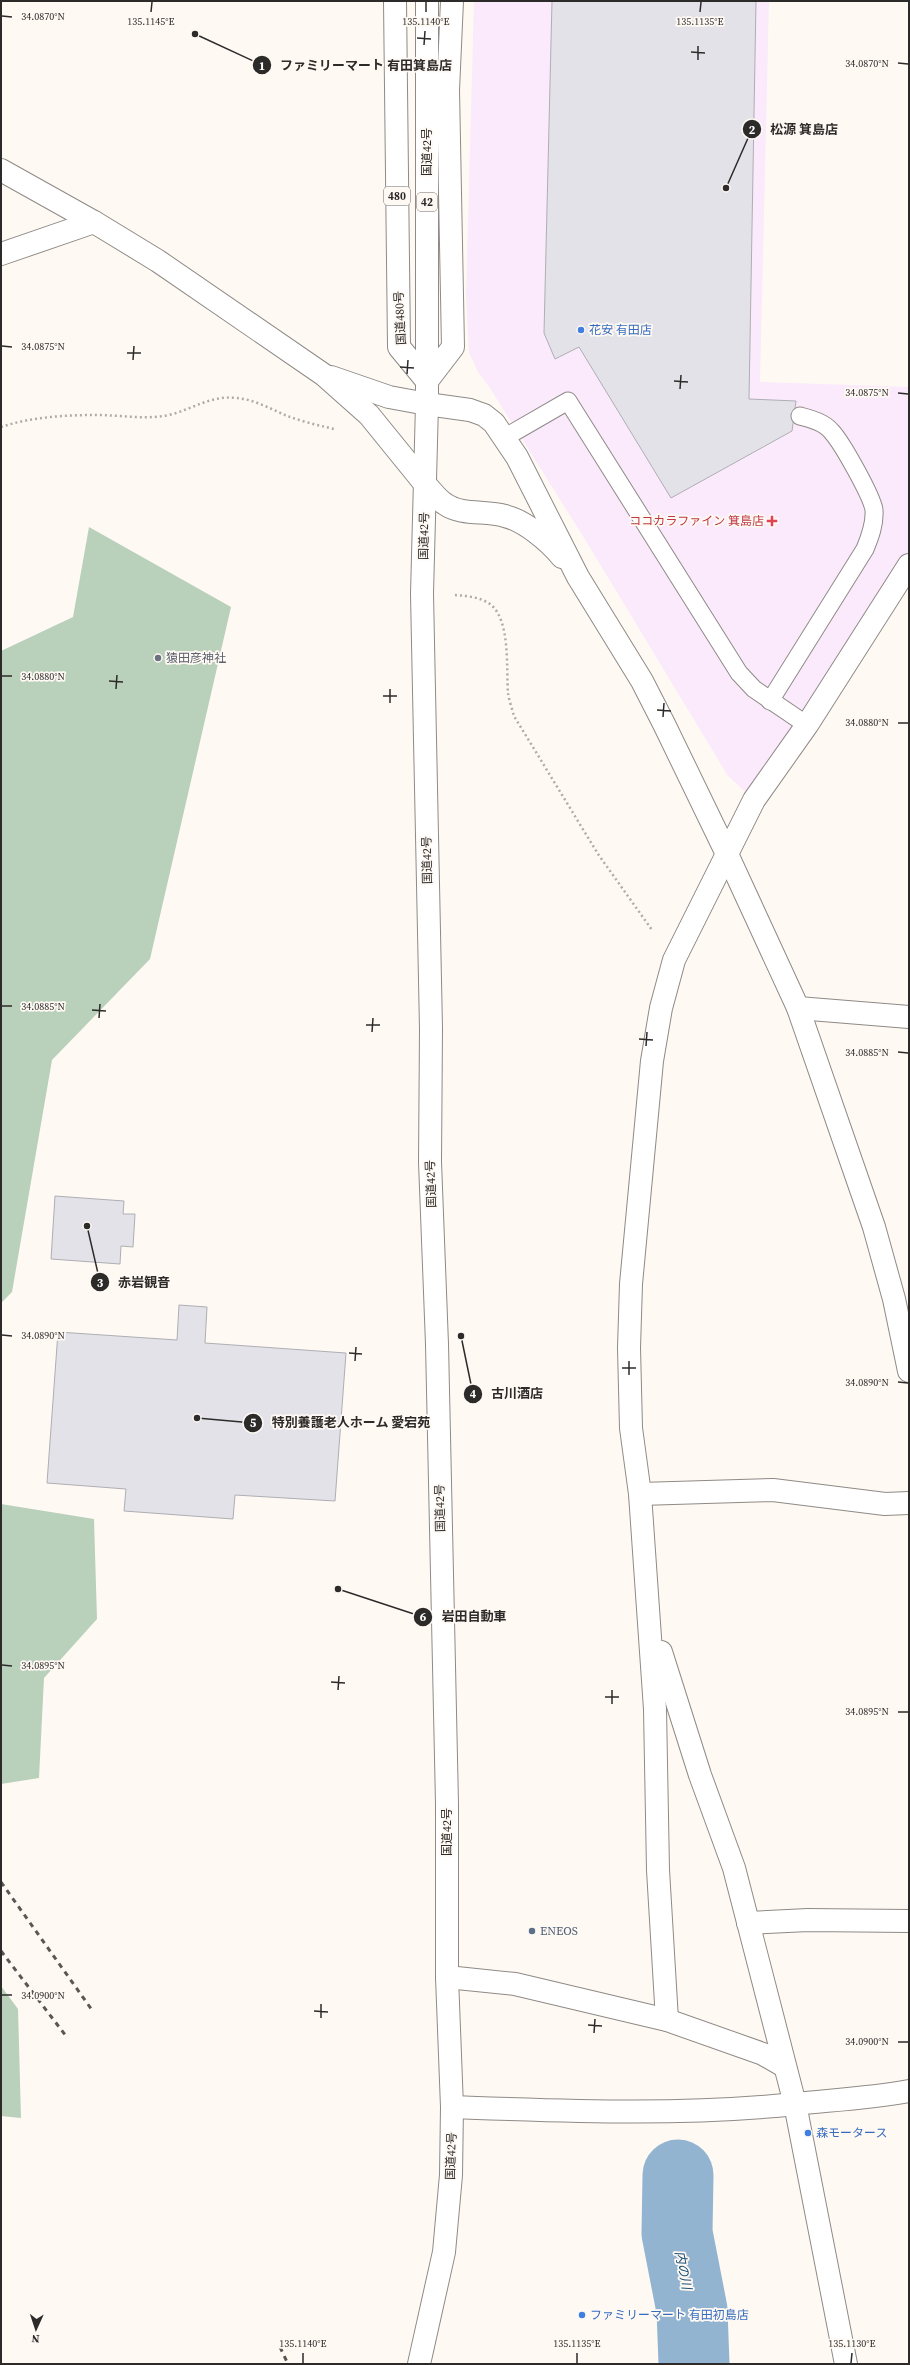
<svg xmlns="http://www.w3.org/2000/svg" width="910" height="2365" font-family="'Source Serif 4','Noto Sans JP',serif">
<rect width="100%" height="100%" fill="#fff9f4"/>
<path fill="#faeafc" d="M 474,1 L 769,1 L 760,382 L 909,387 L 909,565 L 754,800 L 728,776 L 586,541 L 488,385 L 478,372 L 469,353 L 466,295 Z"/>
<g fill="#b9d0bb">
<path d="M 89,527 L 231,607 L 150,959 L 52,1060 L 12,1292 L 1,1303 L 1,651 L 73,617 Z"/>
<path d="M 1,1504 L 94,1519 L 97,1619 L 44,1678 L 39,1778 L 1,1784 Z"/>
<path d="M 1,1986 L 18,2009 L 21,2118 L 1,2116 Z"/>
</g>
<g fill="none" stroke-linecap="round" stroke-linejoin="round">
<path stroke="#93b4d1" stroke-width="71" d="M 678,2175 L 677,2233 L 692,2310 L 694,2364"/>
</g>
<g fill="#e3e2e9" stroke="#aeaeb4">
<path d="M 552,1 L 756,1 L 749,399 L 796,401 L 792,431 L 671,498 L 579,347 L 555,359 L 544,333 Z"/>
<path d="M 55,1196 L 124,1201 L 123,1214 L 135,1214 L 133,1247 L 121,1246 L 120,1264 L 51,1259 Z"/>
<path d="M 179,1305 L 207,1307 L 205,1343 L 346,1353 L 335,1501 L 235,1495 L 233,1519 L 124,1511 L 126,1489 L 47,1483 L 58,1332 L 177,1340 Z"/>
</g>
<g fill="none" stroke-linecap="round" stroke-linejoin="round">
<defs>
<g id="lane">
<path d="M 504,438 L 568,401 L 739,673 L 754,689 L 807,725"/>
<path d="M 770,701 L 865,549 C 870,537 875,524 874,510 C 872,496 842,443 832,432 C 824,422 811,419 800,416"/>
</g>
<g id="street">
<path d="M 1,254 L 94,222"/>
<path d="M 427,404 L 470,410 L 484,415 L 494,423 L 517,457 L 578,577 L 642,681 L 664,724 L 727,854 L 798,1008 L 874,1227 L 894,1299 L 909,1371"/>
<path d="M 425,484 C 431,490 437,499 445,504 C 462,516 486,510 505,516 C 525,521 549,541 562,557"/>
<path d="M 798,1008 L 909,1017"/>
<path d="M 640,1494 L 773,1490 L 885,1504 L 909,1503"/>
<path d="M 661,1652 L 700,1775 L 734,1868 L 795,2104 L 846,2364"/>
<path d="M 748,1923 L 808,1920 L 909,1921"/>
<path d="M 447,1977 L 515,1984 L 667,2020 L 763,2054 L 784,2066"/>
<path d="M 667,2020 L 658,1870 L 655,1709 L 640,1494 L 631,1428 L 629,1348 L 631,1284 L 652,1061 L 661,1008 L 674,960 L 754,800 L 807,725 L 909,565"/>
</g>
<g id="secondary">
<path d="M 1,170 L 94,222 L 158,261 L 324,375 L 369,415 L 425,484"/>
<path d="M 331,377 L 389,397 L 427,404"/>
<path d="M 452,2107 C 566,2111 681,2116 795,2104 C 833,2100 871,2098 909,2091"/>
</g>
<g id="highway">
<path d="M 395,1 L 399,347 L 427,381 L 453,347 L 448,90 L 452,1"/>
<path d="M 419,2364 L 444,2252 L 451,2175 L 452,2107 L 447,1977 L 447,1804 L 437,1344 L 430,1162 L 431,1029 L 422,594 L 427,404 L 427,1"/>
</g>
</defs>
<use href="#lane" stroke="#8f8a86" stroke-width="19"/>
<use href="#street" stroke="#8f8a86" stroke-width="24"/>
<use href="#secondary" stroke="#8f8a86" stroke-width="24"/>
<use href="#highway" stroke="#8f8a86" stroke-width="24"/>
<g stroke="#b0aba8" stroke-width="2.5" stroke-dasharray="2 3" stroke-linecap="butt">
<path d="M 1,427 C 31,417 65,415 97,415 C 121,415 145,420 169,415 C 193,409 211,395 236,398 C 253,399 269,408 285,415 C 300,421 317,425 334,429"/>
<path d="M 455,595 C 467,596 480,597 490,604 C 511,620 506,669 508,693 C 509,700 512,709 514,716 L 598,854 L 652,930"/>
</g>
<use href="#lane" stroke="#fff" stroke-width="17"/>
<use href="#street" stroke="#fff" stroke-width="22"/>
<use href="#secondary" stroke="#fff" stroke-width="22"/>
<use href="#highway" stroke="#fff" stroke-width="22"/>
<g stroke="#595654" stroke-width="3" stroke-dasharray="5 5" stroke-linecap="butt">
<path d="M 1,1882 L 92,2010"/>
<path d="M 1,1951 L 66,2036"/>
<path d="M 280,2347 L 288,2364"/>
</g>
</g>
<path fill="none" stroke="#2d2b2a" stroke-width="1.5" d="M 151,12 L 152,2M 426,12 L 426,2M 700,12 L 701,2M 2,16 L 12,17M 417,38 L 431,39M 424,45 L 425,31M 691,52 L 705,53M 698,60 L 698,46M 898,63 L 908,64M 2,346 L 12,347M 127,353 L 141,353M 133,360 L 134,346M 400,367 L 414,368M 407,374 L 408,360M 674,381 L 688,382M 680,389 L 681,375M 898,393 L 908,394M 2,676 L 12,676M 109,681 L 123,682M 116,689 L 117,675M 383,696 L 397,696M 390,703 L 390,689M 657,710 L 671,711M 663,717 L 664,703M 898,723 L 908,723M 2,1006 L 12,1006M 92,1010 L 106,1011M 99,1018 L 100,1004M 366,1025 L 380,1025M 372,1032 L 373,1018M 639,1039 L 653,1040M 646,1046 L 647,1032M 898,1052 L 908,1053M 2,1335 L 12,1336M 349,1353 L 362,1354M 355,1361 L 356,1347M 622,1368 L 636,1368M 629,1375 L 629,1361M 898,1382 L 908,1383M 2,1665 L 12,1666M 331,1682 L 345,1683M 338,1690 L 339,1676M 605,1697 L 619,1697M 612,1704 L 612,1690M 898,1712 L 908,1712M 2,1995 L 12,1995M 314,2011 L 328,2012M 321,2018 L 321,2004M 588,2025 L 602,2026M 594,2033 L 595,2019M 898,2042 L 908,2042M 303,2363 L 303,2353M 577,2363 L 577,2353M 851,2363 L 852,2353"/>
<g fill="#3f7fe0" stroke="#fff9f4" stroke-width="1.5">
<circle cx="581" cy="330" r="4"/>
<circle cx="808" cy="2133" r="4"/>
<circle cx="582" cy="2315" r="4"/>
</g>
<path fill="#e0444e" stroke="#fff9f4" stroke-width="1.5" d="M770 515h4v4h4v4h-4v4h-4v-4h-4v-4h4z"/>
<circle fill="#6b7280" stroke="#fff9f4" stroke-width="1.5" cx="158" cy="658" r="4"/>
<circle fill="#5c6f8a" stroke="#fff9f4" stroke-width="1.5" cx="532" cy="1931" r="4"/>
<g text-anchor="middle" stroke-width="3.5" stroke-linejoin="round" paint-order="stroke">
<g fill="#fff9f4" stroke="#6c6967" stroke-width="1">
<rect x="384" y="187" width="26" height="18" rx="3"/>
<rect x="417" y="193" width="20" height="18" rx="3"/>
</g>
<g font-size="11" font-weight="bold" fill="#2d2b2a">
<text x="397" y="200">480</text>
<text x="427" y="206">42</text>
</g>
<g font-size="12" fill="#2d2b2a" stroke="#fff9f4">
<text transform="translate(427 152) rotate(-90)" y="4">国道42号</text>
<text transform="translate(400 318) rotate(-93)" y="4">国道480号</text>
<text transform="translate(424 536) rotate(-89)" y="4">国道42号</text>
<text transform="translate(427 860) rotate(-91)" y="4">国道42号</text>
<text transform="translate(431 1184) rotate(-92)" y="4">国道42号</text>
<text transform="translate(440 1508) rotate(-91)" y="4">国道42号</text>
<text transform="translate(447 1832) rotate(-90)" y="4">国道42号</text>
<text transform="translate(451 2156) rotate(-88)" y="4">国道42号</text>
</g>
<g font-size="12" fill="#366cbe" stroke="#fff9f4" text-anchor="start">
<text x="589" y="334">花安 有田店</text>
<text x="816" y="2137">森モータース</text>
<text x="590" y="2319">ファミリーマート 有田初島店</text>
</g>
<g font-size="12" fill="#be3a42" stroke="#fff9f4" text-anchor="end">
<text x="764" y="525">ココカラファイン 箕島店</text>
</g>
<g font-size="12" fill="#5b616d" stroke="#fff9f4" text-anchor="start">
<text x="166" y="662">猿田彦神社</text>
</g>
<g font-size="12" fill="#4e5e75" stroke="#fff9f4" text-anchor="start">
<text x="540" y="1935">ENEOS</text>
</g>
<g font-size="13" font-style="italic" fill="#1d5178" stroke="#fff9f4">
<text transform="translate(684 2270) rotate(79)" y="5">内の川</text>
</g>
</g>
<g font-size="10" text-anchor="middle" fill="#2d2b2a" stroke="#fff9f4" stroke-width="3.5" stroke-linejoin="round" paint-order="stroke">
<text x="43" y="20">34.0870°N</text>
<text x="151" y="25">135.1145°E</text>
<text x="426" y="25">135.1140°E</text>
<text x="700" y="25">135.1135°E</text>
<text x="867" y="67">34.0870°N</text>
<text x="43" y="350">34.0875°N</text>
<text x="867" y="396">34.0875°N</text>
<text x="43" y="680">34.0880°N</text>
<text x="867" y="726">34.0880°N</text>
<text x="43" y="1010">34.0885°N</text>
<text x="867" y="1056">34.0885°N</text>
<text x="43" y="1339">34.0890°N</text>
<text x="867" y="1386">34.0890°N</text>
<text x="43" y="1669">34.0895°N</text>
<text x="867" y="1715">34.0895°N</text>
<text x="43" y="1999">34.0900°N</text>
<text x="867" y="2045">34.0900°N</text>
<text x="303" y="2347">135.1140°E</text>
<text x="577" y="2347">135.1135°E</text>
<text x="852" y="2347">135.1130°E</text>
</g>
<path fill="none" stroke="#2d2b2a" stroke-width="1.5" d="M195 34L262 65M726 188L752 129M87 1226L100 1282M461 1336L473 1394M197 1418L253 1423M338 1589L423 1617"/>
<g fill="#2d2b2a" stroke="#fff9f4" stroke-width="1.5">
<circle cx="195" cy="34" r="4"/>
<circle cx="726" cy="188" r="4"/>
<circle cx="87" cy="1226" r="4"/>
<circle cx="461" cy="1336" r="4"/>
<circle cx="197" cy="1418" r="4"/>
<circle cx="338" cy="1589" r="4"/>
<circle cx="262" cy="65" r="10"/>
<circle cx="752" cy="129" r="10"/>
<circle cx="100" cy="1282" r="10"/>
<circle cx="473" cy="1394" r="10"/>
<circle cx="253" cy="1423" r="10"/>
<circle cx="423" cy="1617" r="10"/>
</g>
<g font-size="12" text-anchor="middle" font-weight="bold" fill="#fff">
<text x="262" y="70">1</text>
<text x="752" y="134">2</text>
<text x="100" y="1287">3</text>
<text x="473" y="1398">4</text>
<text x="253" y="1427">5</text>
<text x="423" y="1621">6</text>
</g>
<g font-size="13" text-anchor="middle" font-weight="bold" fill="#2d2b2a" stroke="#fff9f4" stroke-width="3.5" stroke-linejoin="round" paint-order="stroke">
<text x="366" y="70">ファミリーマート 有田箕島店</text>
<text x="804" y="134">松源 箕島店</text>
<text x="144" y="1287">赤岩観音</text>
<text x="517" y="1398">古川酒店</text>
<text x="351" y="1427">特別養護老人ホーム 愛宕苑</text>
<text x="474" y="1621">岩田自動車</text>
</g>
<rect width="910" height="2365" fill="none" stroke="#2d2b2a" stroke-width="4"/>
<g transform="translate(36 2329) rotate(183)" stroke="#fff9f4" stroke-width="3" paint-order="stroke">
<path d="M0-3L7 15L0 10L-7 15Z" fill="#2d2b2a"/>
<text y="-6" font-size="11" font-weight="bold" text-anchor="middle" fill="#2d2b2a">N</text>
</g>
</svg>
